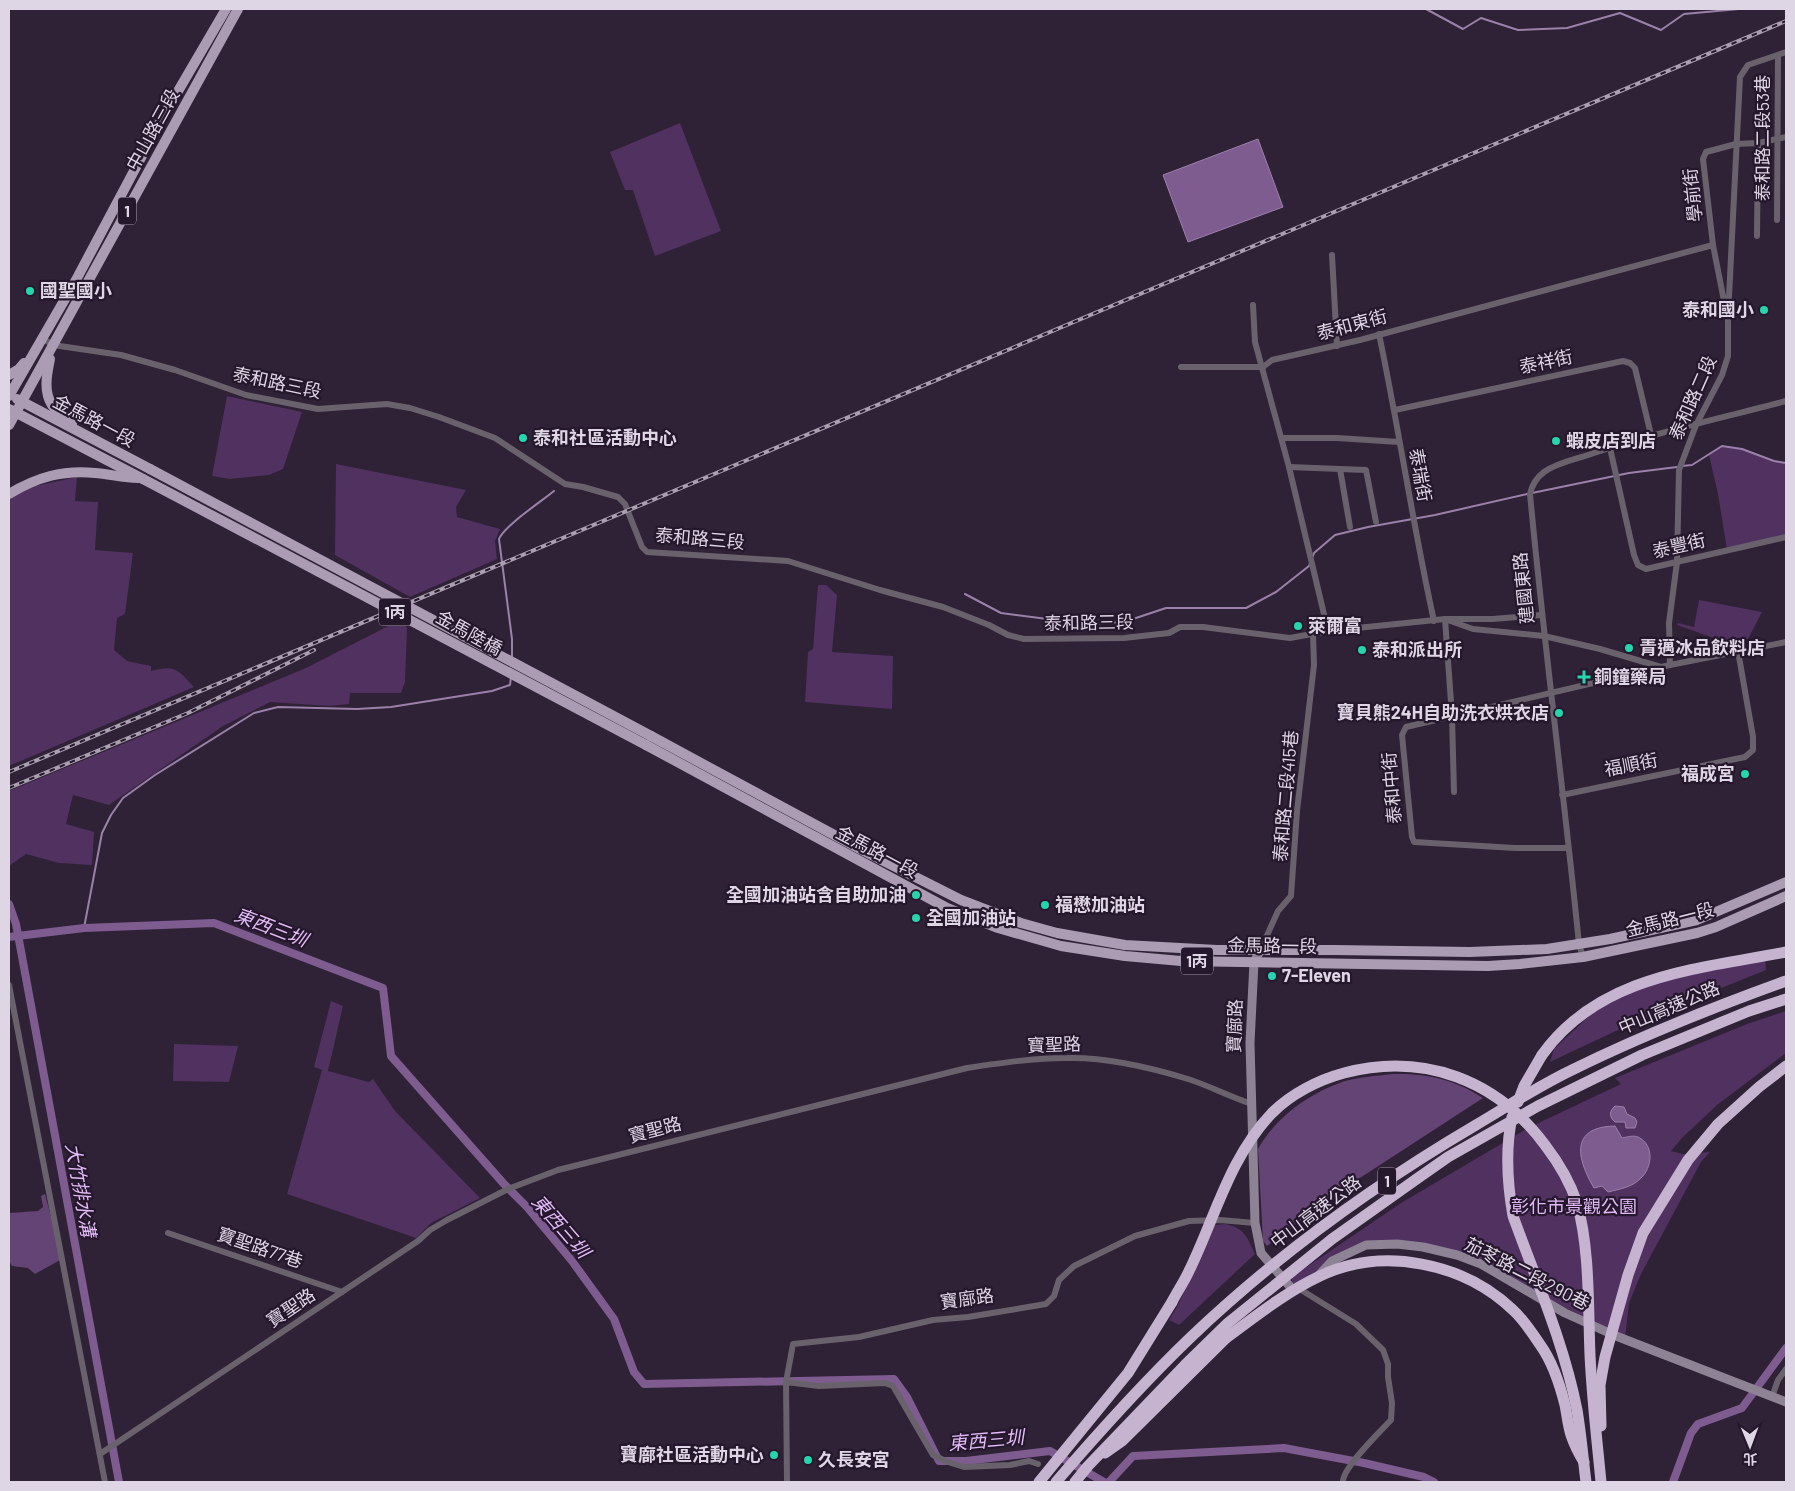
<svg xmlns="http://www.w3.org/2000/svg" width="1795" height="1491" font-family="Barlow,'Noto Sans TC',sans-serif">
<rect width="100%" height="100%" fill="#2f2136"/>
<g fill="#503160">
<path d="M 680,123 L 721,231 L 655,256 L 633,190 L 625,190 L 610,152 Z"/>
<path d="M 227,396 L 302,412 L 283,469 L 269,475 L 230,479 L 212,476 Z"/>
<path d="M 1722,446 L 1742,449 L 1774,461 L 1786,463 L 1786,537 L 1727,550 L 1718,494 L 1709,455 Z"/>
<path d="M 336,464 L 466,490 L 456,507 L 457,517 L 500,529 L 495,541 L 497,559 L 410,597 L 335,555 Z"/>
<path d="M 77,477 L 75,501 L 98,502 L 95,550 L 133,553 L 125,614 L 117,618 L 114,650 L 127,661 L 151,666 L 151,671 C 176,664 178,670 194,687 L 9,766 L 9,498 L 35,486 Z"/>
<path d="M 818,585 L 826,585 L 837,595 L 832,652 L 893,656 L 892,709 L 805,702 L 808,652 L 813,649 Z"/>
<path d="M 1699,600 L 1762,612 L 1748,639 L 1728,643 L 1677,625 L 1678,623 L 1694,627 Z"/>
<path d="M 400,620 L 407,628 L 405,682 L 401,693 L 350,693 L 349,704 L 329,706 L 270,702 L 223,726 L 109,805 L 73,795 L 66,824 L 94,832 L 92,865 L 59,863 L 26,854 L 9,866 L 9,791 L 306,668 Z"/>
<path d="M 1765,956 L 1766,970 L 1622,1028 L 1550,1062 L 1554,1049 L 1601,1005 L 1647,985 Z"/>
<path d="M 331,1001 L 343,1006 L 328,1071 L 369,1082 L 373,1079 L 395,1111 L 480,1198 L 431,1223 L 416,1238 L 287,1194 L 322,1070 L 314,1067 Z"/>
<path d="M 1786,1011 L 1786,1053 L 1717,1105 L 1682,1138 L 1671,1151 L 1683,1154 L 1710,1152 L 1701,1162 L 1641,1274 L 1629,1303 L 1625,1339 L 1515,1281 L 1442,1249 L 1370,1245 L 1301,1285 L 1297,1286 L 1292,1283 L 1292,1277 L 1401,1203 L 1528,1128 L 1621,1084 L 1615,1078 L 1747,1024 Z"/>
<path d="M 174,1044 L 238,1046 L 229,1082 L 173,1081 Z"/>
<path d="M 1225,1224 C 1245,1228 1247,1237 1255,1254 L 1179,1325 L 1169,1320 L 1177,1307 L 1215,1225 Z"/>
</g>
<g fill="#644375">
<path d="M 1392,1074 C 1425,1073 1455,1079 1483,1098 L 1343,1189 L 1267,1246 L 1263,1241 L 1258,1149 C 1275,1118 1308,1094 1342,1082 C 1358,1077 1375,1076 1392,1074 Z"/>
<path d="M 45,1194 L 62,1259 L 35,1274 L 28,1268 L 12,1266 L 9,1261 L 9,1213 L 38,1211 L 43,1207 L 41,1196 Z"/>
</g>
<g fill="#7e5c90" stroke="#9b81aa">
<path d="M 1258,139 L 1283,207 L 1188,242 L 1163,175 Z"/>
<path d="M 1615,1106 L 1624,1107 L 1627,1114 L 1635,1118 L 1637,1122 L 1635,1128 L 1626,1128 L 1625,1122 L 1615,1122 C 1609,1117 1609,1111 1615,1106 Z"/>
<path d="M 1615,1126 L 1622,1138 C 1627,1137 1634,1135 1638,1137 C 1655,1145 1652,1168 1641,1178 C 1633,1187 1620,1189 1608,1192 L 1602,1186 L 1594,1188 C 1577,1159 1569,1127 1615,1126 Z"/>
</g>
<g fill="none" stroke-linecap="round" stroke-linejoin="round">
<g stroke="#9b81aa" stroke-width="2">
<path d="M 1426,9 L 1463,29 L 1481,18 L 1518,30 L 1567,28 L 1620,13 L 1661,30 L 1684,14 L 1739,9"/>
<path d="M 1682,466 L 1692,465 L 1722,446 L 1742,449 L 1774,461 L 1786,463"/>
<path d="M 1532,493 L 1629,473 L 1677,467"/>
<path d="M 1313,556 L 1314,553 L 1335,535 L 1368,527 L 1435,515 L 1527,494"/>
<path d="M 965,594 L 1001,613 L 1087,624 L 1124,622 L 1166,608 L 1246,608 L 1276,592 L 1309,566 L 1310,563"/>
<path d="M 512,657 L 512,639 L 499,539 C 504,526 542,501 554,491"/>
<path d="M 84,928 L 102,833 L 111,815 L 123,798 L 155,775 L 254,713 L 278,707 L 357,709 L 391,707 L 492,691 L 510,685 L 511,677"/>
</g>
<g stroke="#7e5c90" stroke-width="8">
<path d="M 9,904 L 16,924 L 119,1482"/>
<path d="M 9,937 L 84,928 L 214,923 L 383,988 L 391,1056 L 504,1184 L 527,1207 L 572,1261 L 614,1319 L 634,1372 L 644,1384 L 894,1379 L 907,1397 L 939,1461 L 966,1461 L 1050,1451 L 1104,1482"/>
<path d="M 1109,1482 L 1133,1456 L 1284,1448 L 1364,1463 L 1424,1477 L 1434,1482"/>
<path d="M 1673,1482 L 1691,1433 L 1698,1424 L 1742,1408 L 1786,1348"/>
</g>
<g stroke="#69626d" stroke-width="6">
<path d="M 1777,220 L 1778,56"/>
<path d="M 1757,236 L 1758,143"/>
<path d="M 1332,255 L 1337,346"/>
<path d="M 1253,305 L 1255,342 L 1289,467 L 1328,631"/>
<path d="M 1725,306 L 1713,245 L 1703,159 L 1706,152 L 1736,144 L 1758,143 L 1786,137"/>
<path d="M 1379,334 C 1399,429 1413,526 1434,621"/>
<path d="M 42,338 L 53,345 L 121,355 L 175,370 L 246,395 L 318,409 L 387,404 L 410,408 L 439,417 L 495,438 L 565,484 L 583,487 L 618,497 L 625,504 L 642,547 L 647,552 L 788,561 L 880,590 L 943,607 L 989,625 L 1008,635 L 1024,639 L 1124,638 L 1169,633 L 1180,627 L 1203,627 L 1290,638 L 1328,631 L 1445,619 L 1493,619 L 1541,615"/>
<path d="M 1181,367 L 1263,367"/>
<path d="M 1263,367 L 1272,360 L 1360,340 L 1713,245"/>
<path d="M 1395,410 L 1623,361 L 1630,363 L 1635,368 L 1651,435"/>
<path d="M 1282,438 L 1337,438 L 1399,442"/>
<path d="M 1610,448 L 1634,555 L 1638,565 L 1646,569 L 1786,537"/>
<path d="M 1289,467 L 1366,470 L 1376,522"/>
<path d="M 1340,469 L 1350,527"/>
<path d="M 1670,665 L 1669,623 L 1677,562 L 1679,470 L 1696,425 L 1722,375 L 1728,356 L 1728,317 L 1740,77 L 1748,65 L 1786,52"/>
<path d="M 1454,792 L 1452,716 L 1445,619 L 1473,629 L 1544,636 L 1600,649 L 1661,667"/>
<path d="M 1562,795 L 1745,757 L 1753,750 L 1753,737 L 1738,651"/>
<path d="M 1568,848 L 1515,848 L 1414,842 L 1412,837 L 1402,735 L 1406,727 L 1670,665 L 1786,642"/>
<path d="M 1260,951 L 1278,911 L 1291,896 L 1297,811 L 1314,665 L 1313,634"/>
<path d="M 1583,957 L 1579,944 C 1564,794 1544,644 1530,494 C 1532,485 1536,478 1544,472 C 1558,462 1578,459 1594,453 C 1657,432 1722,418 1786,401"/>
<path d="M 9,985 L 105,1482"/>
<path d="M 168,1233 L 342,1292"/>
<path d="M 1298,1288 L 1356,1324 L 1383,1350 L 1388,1364 L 1388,1377 L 1392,1403 L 1391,1420 C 1380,1432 1342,1468 1343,1482"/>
<path d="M 786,1382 L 819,1386 L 885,1383 L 893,1386 L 933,1455 L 948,1462 L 964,1467 L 1010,1465 L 1029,1461 L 1038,1464"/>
<path d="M 1772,1397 L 1778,1380 L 1786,1369"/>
<path d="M 100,1454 L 418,1241 L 430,1230 L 447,1220 L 508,1189 L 558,1170 L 967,1068 C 1000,1063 1034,1058 1067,1058 C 1108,1057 1149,1067 1188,1079 C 1210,1086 1230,1097 1252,1104"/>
<path d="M 787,1482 L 786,1382 L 793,1344 L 859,1337 L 933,1320 L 968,1317 L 1046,1304 L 1054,1296 L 1059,1280 L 1074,1266 L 1135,1236 L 1189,1221 L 1220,1220 L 1255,1223"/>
</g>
<g stroke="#8e8395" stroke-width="9">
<path d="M 1260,951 L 1254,962 L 1250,1043 L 1255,1223 L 1261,1253 L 1293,1290 L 1300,1287"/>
<path d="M 1319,1275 L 1332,1261 L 1366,1245 L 1397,1244 L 1423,1247 L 1457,1255 L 1481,1264 L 1565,1313 L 1616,1336 L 1786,1402"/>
</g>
<g stroke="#ab9cb3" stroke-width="10">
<path d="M 50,359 C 47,374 43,391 52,405 C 57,412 66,419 72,424"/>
<path d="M 9,375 L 19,369 L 24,363"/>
<path d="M 9,396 L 76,280 L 160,122 L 226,9"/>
<path d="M 17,399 L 150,469"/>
<path d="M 9,409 L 143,479"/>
<path d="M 9,425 L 238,9"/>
<path d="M 9,494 C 37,477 62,470 95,473 C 109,474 124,478 138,478"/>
<path d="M 651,736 L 862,850 L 961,900 L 1021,923 L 1057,933 L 1125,945 L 1217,950 L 1334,950 L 1470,952 L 1547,949 L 1610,939 L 1697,920 L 1786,882"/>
<path d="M 646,745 L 947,908 L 998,928 L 1061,946 L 1125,956 L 1181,961 L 1488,966 L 1520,964 L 1583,957 L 1697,933 L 1716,927 L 1786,896"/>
</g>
<g stroke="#c5b3cf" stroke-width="11">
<path d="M 1542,1055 C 1599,975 1698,969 1786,952"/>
<path d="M 1105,1453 L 1122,1441 L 1226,1338"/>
<path d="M 1039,1482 L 1128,1373 L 1172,1302"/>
</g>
<defs>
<g id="rail">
<path d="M 9,772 L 1786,21"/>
<path d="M 9,788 L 188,713 L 314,650"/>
</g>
</defs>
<use href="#rail" stroke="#aa9fb0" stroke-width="4"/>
<use href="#rail" stroke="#25172c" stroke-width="2" stroke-dasharray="5.5" stroke-linecap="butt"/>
<g stroke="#ab9cb3" stroke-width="10">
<path d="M 150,469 L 651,736"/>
<path d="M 143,479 L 646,745"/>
</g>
<g stroke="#c5b3cf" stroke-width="11">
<path d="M 1518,1102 L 1524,1086 L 1542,1055"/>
<path d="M 1512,1117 C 1505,1150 1507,1182 1513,1216 C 1536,1280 1564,1343 1577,1410 C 1581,1434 1583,1458 1586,1482"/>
<path d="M 1172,1302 C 1177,1292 1184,1282 1189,1271 C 1215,1218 1229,1158 1272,1113 C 1291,1094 1318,1080 1344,1073 C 1424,1052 1497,1080 1545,1145 C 1558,1162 1570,1182 1577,1203 C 1590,1249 1588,1307 1590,1355 C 1592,1398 1597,1440 1601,1482"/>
<path d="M 1226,1338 C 1256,1316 1286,1292 1320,1276 C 1383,1246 1464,1263 1513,1310 C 1524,1320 1533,1334 1541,1346 C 1553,1363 1560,1385 1565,1405 C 1567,1415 1568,1426 1571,1435 C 1574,1444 1579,1454 1584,1462"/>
<path d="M 1601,1426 L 1600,1385 L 1605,1357 L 1628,1275 L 1643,1233 L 1688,1160 L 1718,1124 L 1759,1087 L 1786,1066"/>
<path d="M 1056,1482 C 1099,1432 1143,1383 1191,1337 C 1277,1255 1374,1185 1476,1125 C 1508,1106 1540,1085 1574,1069 C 1643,1035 1714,1007 1786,981"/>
<path d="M 1075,1482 L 1088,1466 L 1185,1365 L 1228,1323 L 1332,1239 L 1418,1178 L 1448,1157 L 1538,1106 L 1642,1055 L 1749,1011 L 1786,999"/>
</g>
</g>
<g fill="#24d5ae" stroke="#25172c" stroke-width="2">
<circle cx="30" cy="291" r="5"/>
<circle cx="1764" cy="310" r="5"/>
<circle cx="523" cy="438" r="5"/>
<circle cx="1556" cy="441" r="5"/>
<circle cx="1298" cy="626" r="5"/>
<circle cx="1629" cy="648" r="5"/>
<circle cx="1362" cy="650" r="5"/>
<path d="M1581.5 669.5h5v5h5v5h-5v5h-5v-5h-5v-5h5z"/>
<circle cx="1559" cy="713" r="5"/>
<circle cx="1745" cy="774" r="5"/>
<circle cx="916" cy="895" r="5"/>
<circle cx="1045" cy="905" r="5"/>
<circle cx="916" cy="918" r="5"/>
<circle cx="1272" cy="976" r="5"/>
<circle cx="774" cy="1455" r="5"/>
<circle cx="808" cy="1460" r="5"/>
</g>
<g text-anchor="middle" stroke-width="4.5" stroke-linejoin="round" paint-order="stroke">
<g fill="#25172c" stroke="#a79dae" stroke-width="1">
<rect x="118" y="197.5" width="18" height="27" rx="4"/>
<rect x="379" y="598.5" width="32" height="27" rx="4"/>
<rect x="1181" y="947.5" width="32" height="27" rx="4"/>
<rect x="1378" y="1167.5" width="18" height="27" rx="4"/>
</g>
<g font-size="16" font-weight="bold" fill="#dfd6e5">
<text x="127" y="217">1</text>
<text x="395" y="618">1丙</text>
<text x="1197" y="967">1丙</text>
<text x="1387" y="1187">1</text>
</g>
<g font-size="18" fill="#dfd6e5" stroke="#25172c">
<text transform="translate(153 130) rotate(-61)" y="6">中山路三段</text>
<text transform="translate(1763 138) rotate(-90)" y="6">泰和路二段53巷</text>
<text transform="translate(1693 195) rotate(-96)" y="6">學前街</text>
<text transform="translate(1352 325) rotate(-15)" y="6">泰和東街</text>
<text transform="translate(1546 362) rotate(-12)" y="6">泰祥街</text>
<text transform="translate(277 383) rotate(12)" y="6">泰和路三段</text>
<text transform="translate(1693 398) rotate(-66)" y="6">泰和路二段</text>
<text transform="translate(94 421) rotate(28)" y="6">金馬路一段</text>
<text transform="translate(1420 475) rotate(80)" y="6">泰瑞街</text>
<text transform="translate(700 539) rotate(5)" y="6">泰和路三段</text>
<text transform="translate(1679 546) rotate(-13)" y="6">泰豐街</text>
<text transform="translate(1524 588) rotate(-96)" y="6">建國東路</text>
<text transform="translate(1089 623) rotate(-1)" y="6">泰和路三段</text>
<text transform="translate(469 633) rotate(29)" y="6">金馬陸橋</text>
<text transform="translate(1631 765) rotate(-11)" y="6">福順街</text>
<text transform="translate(1392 788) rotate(-95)" y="6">泰和中街</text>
<text transform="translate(1286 796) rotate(-85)" y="6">泰和路二段415巷</text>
<text transform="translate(877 852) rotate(28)" y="6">金馬路一段</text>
<text transform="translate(1670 920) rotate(-14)" y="6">金馬路一段</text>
<text transform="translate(1272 946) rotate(1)" y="6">金馬路一段</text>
<text transform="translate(1669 1008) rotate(-23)" y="6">中山高速公路</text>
<text transform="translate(1235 1026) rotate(-88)" y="6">寶廍路</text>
<text transform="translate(1054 1045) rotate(-2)" y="6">寶聖路</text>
<text transform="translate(655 1130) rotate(-15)" y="6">寶聖路</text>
<text transform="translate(1316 1212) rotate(-37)" y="6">中山高速公路</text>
<text transform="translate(260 1248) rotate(19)" y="6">寶聖路77巷</text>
<text transform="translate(1527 1274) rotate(27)" y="6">茄苳路二段290巷</text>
<text transform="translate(967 1299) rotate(-8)" y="6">寶廍路</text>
<text transform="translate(291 1308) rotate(-34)" y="6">寶聖路</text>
</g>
<g font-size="18" font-weight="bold" fill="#dfd6e5" stroke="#25172c" text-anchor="start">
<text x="40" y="297">國聖國小</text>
<text x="1754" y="316" text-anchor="end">泰和國小</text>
<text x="533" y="444">泰和社區活動中心</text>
<text x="1566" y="447">蝦皮店到店</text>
<text x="1308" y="632">萊爾富</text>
<text x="1639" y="654">青邁冰品飲料店</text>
<text x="1372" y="656">泰和派出所</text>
<text x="1594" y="683">銅鐘藥局</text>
<text x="1549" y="719" text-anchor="end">寶貝熊24H自助洗衣烘衣店</text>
<text x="1735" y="780" text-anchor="end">福成宮</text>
<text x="906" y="901" text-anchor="end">全國加油站含自助加油</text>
<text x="1055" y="911">福懋加油站</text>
<text x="926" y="924">全國加油站</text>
<text x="1282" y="982">7-Eleven</text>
<text x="764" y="1461" text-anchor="end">寶廍社區活動中心</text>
<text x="818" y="1466">久長安宮</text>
</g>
<g font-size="18" fill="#e1b9f7" stroke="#25172c">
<text x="1574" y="1213">彰化市景觀公園</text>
</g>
<g font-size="19" font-style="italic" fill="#e3bbf9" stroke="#25172c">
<text transform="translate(271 927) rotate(21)" y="7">東西三圳</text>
<text transform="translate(81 1190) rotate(80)" y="7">大竹排水溝</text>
<text transform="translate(561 1226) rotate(49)" y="7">東西三圳</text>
<text transform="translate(986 1440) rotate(-5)" y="7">東西三圳</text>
</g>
</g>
<rect width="1795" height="1491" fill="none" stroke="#dfd6e5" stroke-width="20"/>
<g transform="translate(1750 1446) rotate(179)" stroke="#25172c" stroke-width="4" paint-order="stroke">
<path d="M0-4L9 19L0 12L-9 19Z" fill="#dfd6e5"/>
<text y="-8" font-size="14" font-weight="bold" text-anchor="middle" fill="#dfd6e5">北</text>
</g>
</svg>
